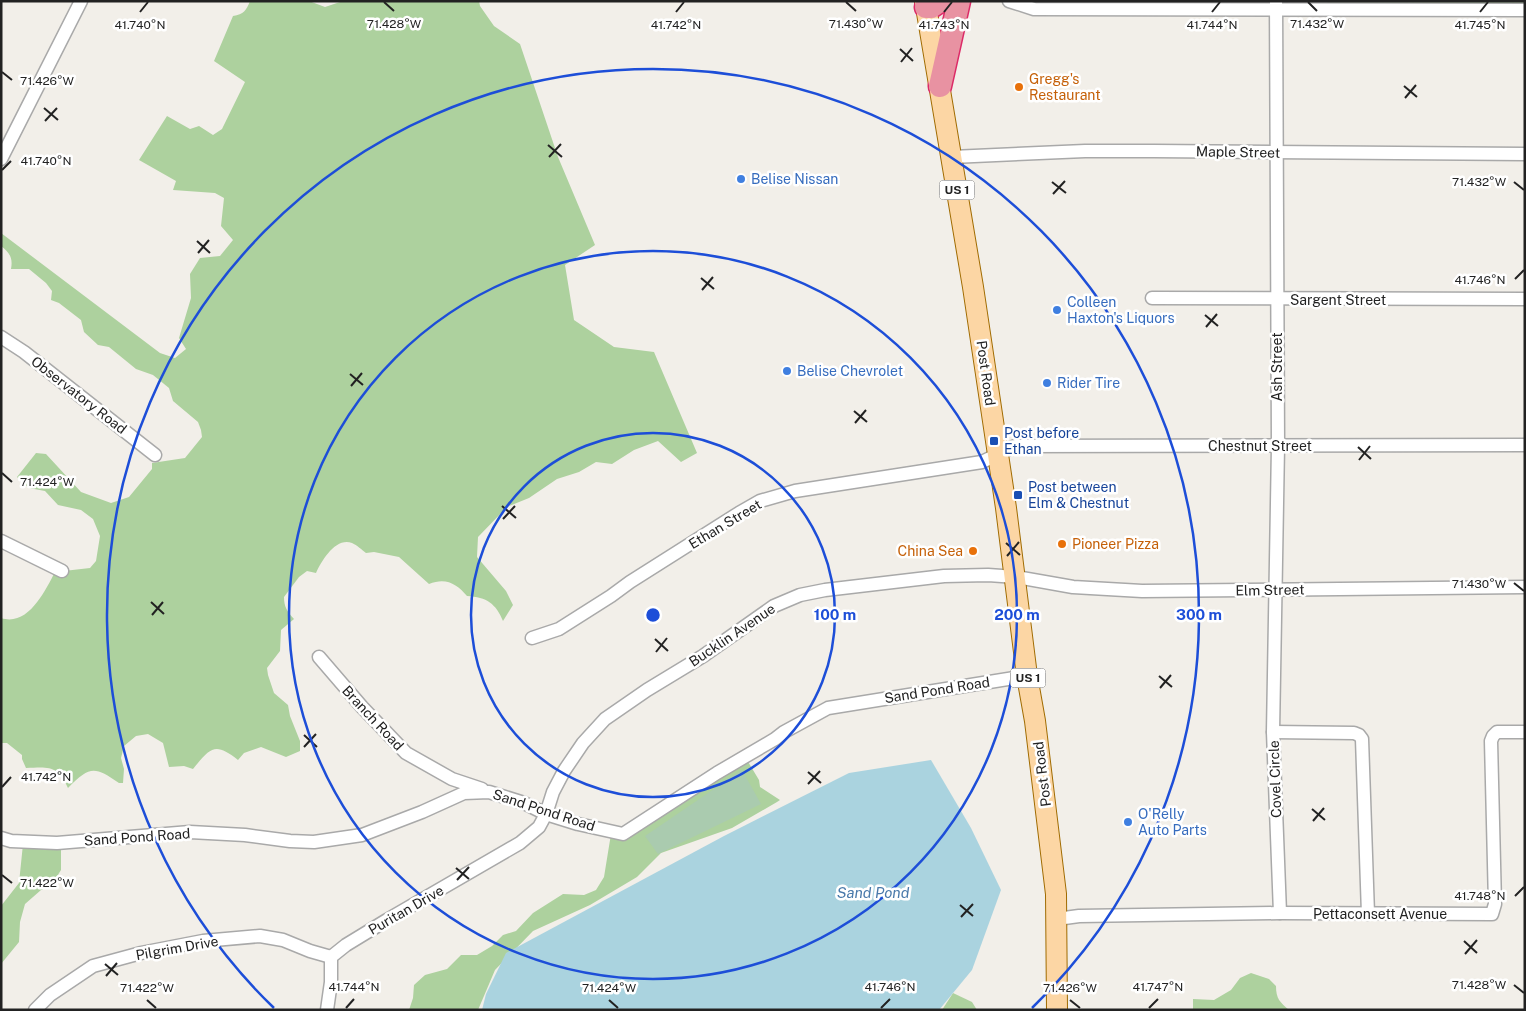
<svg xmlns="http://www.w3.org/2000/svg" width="1526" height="1011" font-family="'Public Sans',sans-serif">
<rect width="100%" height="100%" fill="#f2efe9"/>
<g fill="#add19e">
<path d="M 250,1 L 309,1 L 325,7 L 343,1 L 479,1 L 480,6 L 494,26 L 520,44 L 558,157 L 595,245 L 565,265 L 574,320 L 614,347 L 654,352 L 697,453 L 681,462 L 658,441 L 634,450 L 612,464 L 596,462 L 579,472 L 557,479 L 529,498 L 507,507 L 478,537 L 477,557 L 506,591 L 513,605 L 503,621 C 496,604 487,597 467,596 C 457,584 446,577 429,584 L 399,557 L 374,552 L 366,553 C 362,550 357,545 352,543 C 336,537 322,560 316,573 L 307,571 L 299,577 L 284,597 C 284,607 287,611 294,619 L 281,630 L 280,651 L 267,668 L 268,675 L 274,693 L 288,705 L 290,716 L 300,741 L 300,751 L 286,757 L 261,747 L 244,753 L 238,760 C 215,742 211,747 193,769 L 184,766 L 169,767 L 163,743 L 148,734 L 136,736 L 124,746 L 121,758 L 124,769 L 123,783 L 119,783 C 94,766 90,766 68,788 C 58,765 49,767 26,768 L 22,759 L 22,755 L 7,743 L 1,743 L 1,618 C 28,627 45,591 55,572 L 90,568 L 96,561 L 100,536 L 93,519 L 81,510 L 58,505 L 45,491 L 29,488 L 17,477 L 36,453 L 46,454 L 81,492 L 111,503 L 129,497 L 152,469 L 152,463 L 185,458 L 202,437 L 201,430 L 198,422 L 173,401 L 169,388 L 153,375 L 136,369 L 109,347 L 98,345 L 84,332 L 81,320 L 59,303 L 51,300 L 52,291 L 46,283 L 29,269 L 11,269 C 13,258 10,253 1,246 L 1,233 L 160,353 L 175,358 L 186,349 L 179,338 L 191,298 L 190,274 L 200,258 L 220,256 L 233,240 L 221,226 L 224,198 L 215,193 L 173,190 L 176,181 L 139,160 L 167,116 L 190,129 L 199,126 L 213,135 L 222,129 L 245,82 L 214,61 L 233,16 C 244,14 246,11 250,1 Z"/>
<path d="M 1327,1 L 1525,1 L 1525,5 L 1328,5 Z"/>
<path d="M 747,760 L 759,780 L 760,787 L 780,800 L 777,802 L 732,828 L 661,853 L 637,877 L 590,905 L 533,931 L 495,970 L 478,1010 L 409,1010 L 413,998 L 414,985 L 425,975 L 447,969 L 461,955 L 477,955 L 492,946 L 503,935 L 516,931 L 533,913 L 563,894 L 584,895 L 596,890 L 604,877 L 611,834 Z"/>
<path d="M 23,844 L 61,845 L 61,870 L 51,886 L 41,890 L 25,904 L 20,922 L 19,942 L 1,964 L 1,906 L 19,883 Z"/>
<path d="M 1251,973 L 1269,979 L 1276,986 C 1276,999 1280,1002 1289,1010 L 1193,1010 L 1193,999 L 1214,1000 L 1231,990 L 1240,978 Z"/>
<path d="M 953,993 L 972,1002 L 977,1010 L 942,1010 Z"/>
</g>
<path fill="#aacbaf" d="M 742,770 L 761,804 L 658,854 L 645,836 Z"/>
<path fill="#aad3df" d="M 931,760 L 971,828 L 1001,890 L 972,970 L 939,1010 L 482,1010 L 486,994 L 506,953 L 724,836 L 849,773 Z"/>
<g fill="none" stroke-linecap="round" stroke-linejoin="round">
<defs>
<g id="minor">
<path d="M 1009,1 L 1034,9 L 1525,10"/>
<path d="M 1276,1 L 1278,446 L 1273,732 L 1280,913"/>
<path d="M 952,157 L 1085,151 L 1154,151 L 1525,154"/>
<path d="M 1,159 L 81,1"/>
<path d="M 1152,298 L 1525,299"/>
<path d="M 1,337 L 24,352 L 155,455"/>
<path d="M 1,541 L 62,571"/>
<path d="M 532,638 L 559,629 L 611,596 L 630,582 L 739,513 L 760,501 L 795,491 L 982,462 L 1015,446 L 1525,445"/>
<path d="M 319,657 L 362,707 L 406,753 L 452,779 L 482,789"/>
<path d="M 1273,732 L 1354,733 L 1359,735 L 1362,739 L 1368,914"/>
<path d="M 1,838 L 11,841 L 57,843 L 190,832 L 245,835 L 290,841 L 314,842 L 362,835 L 422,812 L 464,793 L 489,792 L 524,803 L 546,814 L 578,824 L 623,834 L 717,773 L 775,739 L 784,732 L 828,708 L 1027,676"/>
<path d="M 1057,919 L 1079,916 L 1280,913 L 1492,914 L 1495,904 L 1491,741 L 1493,736 L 1497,732 L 1525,732"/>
<path d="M 35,1010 L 50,995 L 93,966 L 141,953 L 203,941 L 260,936 L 283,940 L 310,951 L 331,957"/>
<path d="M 327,1010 L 331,982 L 331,957 L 346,945 L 387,920 L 520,843 L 539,827 L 546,814 L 553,792 L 564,771 L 583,743 L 605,719 L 647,690 L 703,656 L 774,606 L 800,595 L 825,590 L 944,576 L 988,575 L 1016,577 L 1073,587 L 1142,591 L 1525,587"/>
</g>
<path id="primary" d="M 925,1 L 973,287 L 1006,508 L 1027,676 L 1035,721 L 1056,894 L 1057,1010"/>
<g id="motorway">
<path d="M 926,7 L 931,7 L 940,1"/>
<path d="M 940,86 L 959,1"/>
</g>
</defs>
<use href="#minor" stroke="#a9a9a9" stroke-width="15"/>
<use href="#primary" stroke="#a06b00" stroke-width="22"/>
<use href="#motorway" stroke="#dc2a67" stroke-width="25"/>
<use href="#minor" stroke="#fff" stroke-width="12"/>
<use href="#primary" stroke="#fcd6a4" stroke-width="20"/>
<use href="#motorway" stroke="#e892a2" stroke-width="22"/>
</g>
<path fill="none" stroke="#222" stroke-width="2" d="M 384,2 L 394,11M 846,2 L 856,11M 1308,2 L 1317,11M 140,12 L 148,2M 676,12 L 684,2M 944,12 L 952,2M 1212,12 L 1220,2M 1480,12 L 1488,2M 900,49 L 913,61M 901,62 L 912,48M 2,72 L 12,80M 1404,86 L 1417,97M 1405,98 L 1416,85M 44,108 L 58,120M 45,121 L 57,108M 548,145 L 562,157M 549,157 L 561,144M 2,170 L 11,161M 1052,182 L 1066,193M 1514,182 L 1524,190M 1053,194 L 1065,181M 197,241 L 210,253M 198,253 L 209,240M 701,278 L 714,289M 1515,279 L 1524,270M 702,290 L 713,277M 1205,315 L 1218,326M 1206,327 L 1217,314M 350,374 L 363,385M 351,386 L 362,373M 854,411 L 867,422M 855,423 L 866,410M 1358,447 L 1371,459M 1359,460 L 1370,446M 2,473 L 12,482M 502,506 L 516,518M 503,519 L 515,506M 1006,543 L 1020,555M 1007,556 L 1019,542M 1514,583 L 1524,591M 151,602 L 164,614M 152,615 L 163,602M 655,639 L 668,651M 656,652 L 667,638M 1159,676 L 1172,687M 1160,688 L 1171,675M 304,735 L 317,747M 304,747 L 316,734M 808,772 L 821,783M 808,784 L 820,771M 2,787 L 11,777M 1312,809 L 1325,820M 1313,821 L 1324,808M 456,868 L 469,879M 2,875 L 12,883M 457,880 L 469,867M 1515,896 L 1524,887M 960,905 L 973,916M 961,917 L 973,904M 1464,941 L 1477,953M 1465,954 L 1477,940M 105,964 L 118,975M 106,976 L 117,963M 1514,985 L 1524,993M 147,1000 L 156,1008M 609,1000 L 618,1008M 1070,1000 L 1080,1008M 346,1008 L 354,999M 881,1008 L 890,999M 1149,1008 L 1158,999"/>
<g fill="none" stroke="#1d4ed8" stroke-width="2.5">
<circle cx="653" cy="615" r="182"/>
<circle cx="653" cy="615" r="364"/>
<path d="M274 1008A546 546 0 1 1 1032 1008"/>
</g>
<g fill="#e8710a" stroke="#fff" stroke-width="2">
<circle cx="1019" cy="87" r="5"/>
<circle cx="1062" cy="544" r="5"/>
<circle cx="973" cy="551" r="5"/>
</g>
<g fill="#3f7fe0" stroke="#fff" stroke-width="2">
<circle cx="741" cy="179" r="5"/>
<circle cx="1057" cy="310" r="5"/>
<circle cx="787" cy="371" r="5"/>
<circle cx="1047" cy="383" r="5"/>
<circle cx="1128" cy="822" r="5"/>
</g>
<g fill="#1a4fb4" stroke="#fff" stroke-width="2">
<rect x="989" y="436" width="10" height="10" rx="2.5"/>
<rect x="1013" y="490" width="10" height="10" rx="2.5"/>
</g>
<g text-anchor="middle" stroke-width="5" stroke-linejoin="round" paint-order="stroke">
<g fill="#fff" stroke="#646464" stroke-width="1">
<rect x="939.5" y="180.5" width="35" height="19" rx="4"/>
<rect x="1010.5" y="668.5" width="35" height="19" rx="4"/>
</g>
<g font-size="12" font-weight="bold" fill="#222">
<text x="957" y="194">US 1</text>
<text x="1028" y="682">US 1</text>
</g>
<g font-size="14" fill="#c56008" stroke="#fff" text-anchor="start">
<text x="1029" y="84">Gregg's<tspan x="1029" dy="16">Restaurant</tspan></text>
<text x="1072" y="549">Pioneer Pizza</text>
<text x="963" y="556" text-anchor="end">China Sea</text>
</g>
<g font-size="14" fill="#222" stroke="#fff">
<text transform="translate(1238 152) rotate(1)" y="5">Maple Street</text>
<text x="1338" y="305">Sargent Street</text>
<text transform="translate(1277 367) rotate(-90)" y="5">Ash Street</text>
<text transform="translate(986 373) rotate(82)" y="5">Post Road</text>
<text transform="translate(79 395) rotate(38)" y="5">Observatory Road</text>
<text x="1260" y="451">Chestnut Street</text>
<text transform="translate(725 524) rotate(-31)" y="5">Ethan Street</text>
<text transform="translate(1270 590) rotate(-1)" y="5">Elm Street</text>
<text transform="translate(732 635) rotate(-34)" y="5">Bucklin Avenue</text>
<text transform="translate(937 690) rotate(-9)" y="5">Sand Pond Road</text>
<text transform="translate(373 718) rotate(47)" y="5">Branch Road</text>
<text transform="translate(1042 774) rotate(-97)" y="5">Post Road</text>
<text transform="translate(1275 779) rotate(-92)" y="5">Covel Circle</text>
<text transform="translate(544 810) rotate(18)" y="5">Sand Pond Road</text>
<text transform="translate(137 837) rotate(-4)" y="5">Sand Pond Road</text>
<text transform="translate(406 910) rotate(-30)" y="5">Puritan Drive</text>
<text x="1380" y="919">Pettaconsett Avenue</text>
<text transform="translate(177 948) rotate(-10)" y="5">Pilgrim Drive</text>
</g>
<g font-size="14" fill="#366cbe" stroke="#fff" text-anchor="start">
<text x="751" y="184">Belise Nissan</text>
<text x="1067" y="307">Colleen<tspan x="1067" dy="16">Haxton's Liquors</tspan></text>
<text x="797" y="376">Belise Chevrolet</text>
<text x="1057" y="388">Rider Tire</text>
<text x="1138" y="819">O'Relly<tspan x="1138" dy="16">Auto Parts</tspan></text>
</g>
<g font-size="14" fill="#164399" stroke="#fff" text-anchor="start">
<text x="1004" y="438">Post before<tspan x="1004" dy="16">Ethan</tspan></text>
<text x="1028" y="492">Post between<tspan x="1028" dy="16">Elm &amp; Chestnut</tspan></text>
</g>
<g font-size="15" font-style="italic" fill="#4a7aab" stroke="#fff">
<text x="873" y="898">Sand Pond</text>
</g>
</g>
<g font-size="12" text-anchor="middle" fill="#222" stroke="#fff" stroke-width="5" stroke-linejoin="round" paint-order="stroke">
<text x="1317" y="28">71.432°W</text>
<text x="394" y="28">71.428°W</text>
<text x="856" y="28">71.430°W</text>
<text x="140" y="29">41.740°N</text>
<text x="676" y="29">41.742°N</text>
<text x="944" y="29">41.743°N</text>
<text x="1212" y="29">41.744°N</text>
<text x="1480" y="29">41.745°N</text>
<text x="47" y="85">71.426°W</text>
<text x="46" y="165">41.740°N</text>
<text x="1479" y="186">71.432°W</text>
<text x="1480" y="284">41.746°N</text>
<text x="47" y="486">71.424°W</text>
<text x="1479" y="588">71.430°W</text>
<text x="46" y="781">41.742°N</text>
<text x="47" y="887">71.422°W</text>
<text x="1480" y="900">41.748°N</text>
<text x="1479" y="989">71.428°W</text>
<text x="354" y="991">41.744°N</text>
<text x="890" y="991">41.746°N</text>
<text x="1158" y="991">41.747°N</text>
<text x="147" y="992">71.422°W</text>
<text x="609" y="992">71.424°W</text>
<text x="1070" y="992">71.426°W</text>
</g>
<circle cx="653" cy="615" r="8" fill="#1d4ed8" stroke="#fff" stroke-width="2.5"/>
<g font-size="15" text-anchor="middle" font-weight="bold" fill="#1d4ed8" stroke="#fff" stroke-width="5" stroke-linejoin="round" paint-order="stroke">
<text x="835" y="620">100 m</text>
<text x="1017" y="620">200 m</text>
<text x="1199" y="620">300 m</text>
</g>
<rect width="1526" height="1011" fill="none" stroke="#222222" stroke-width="5"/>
</svg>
